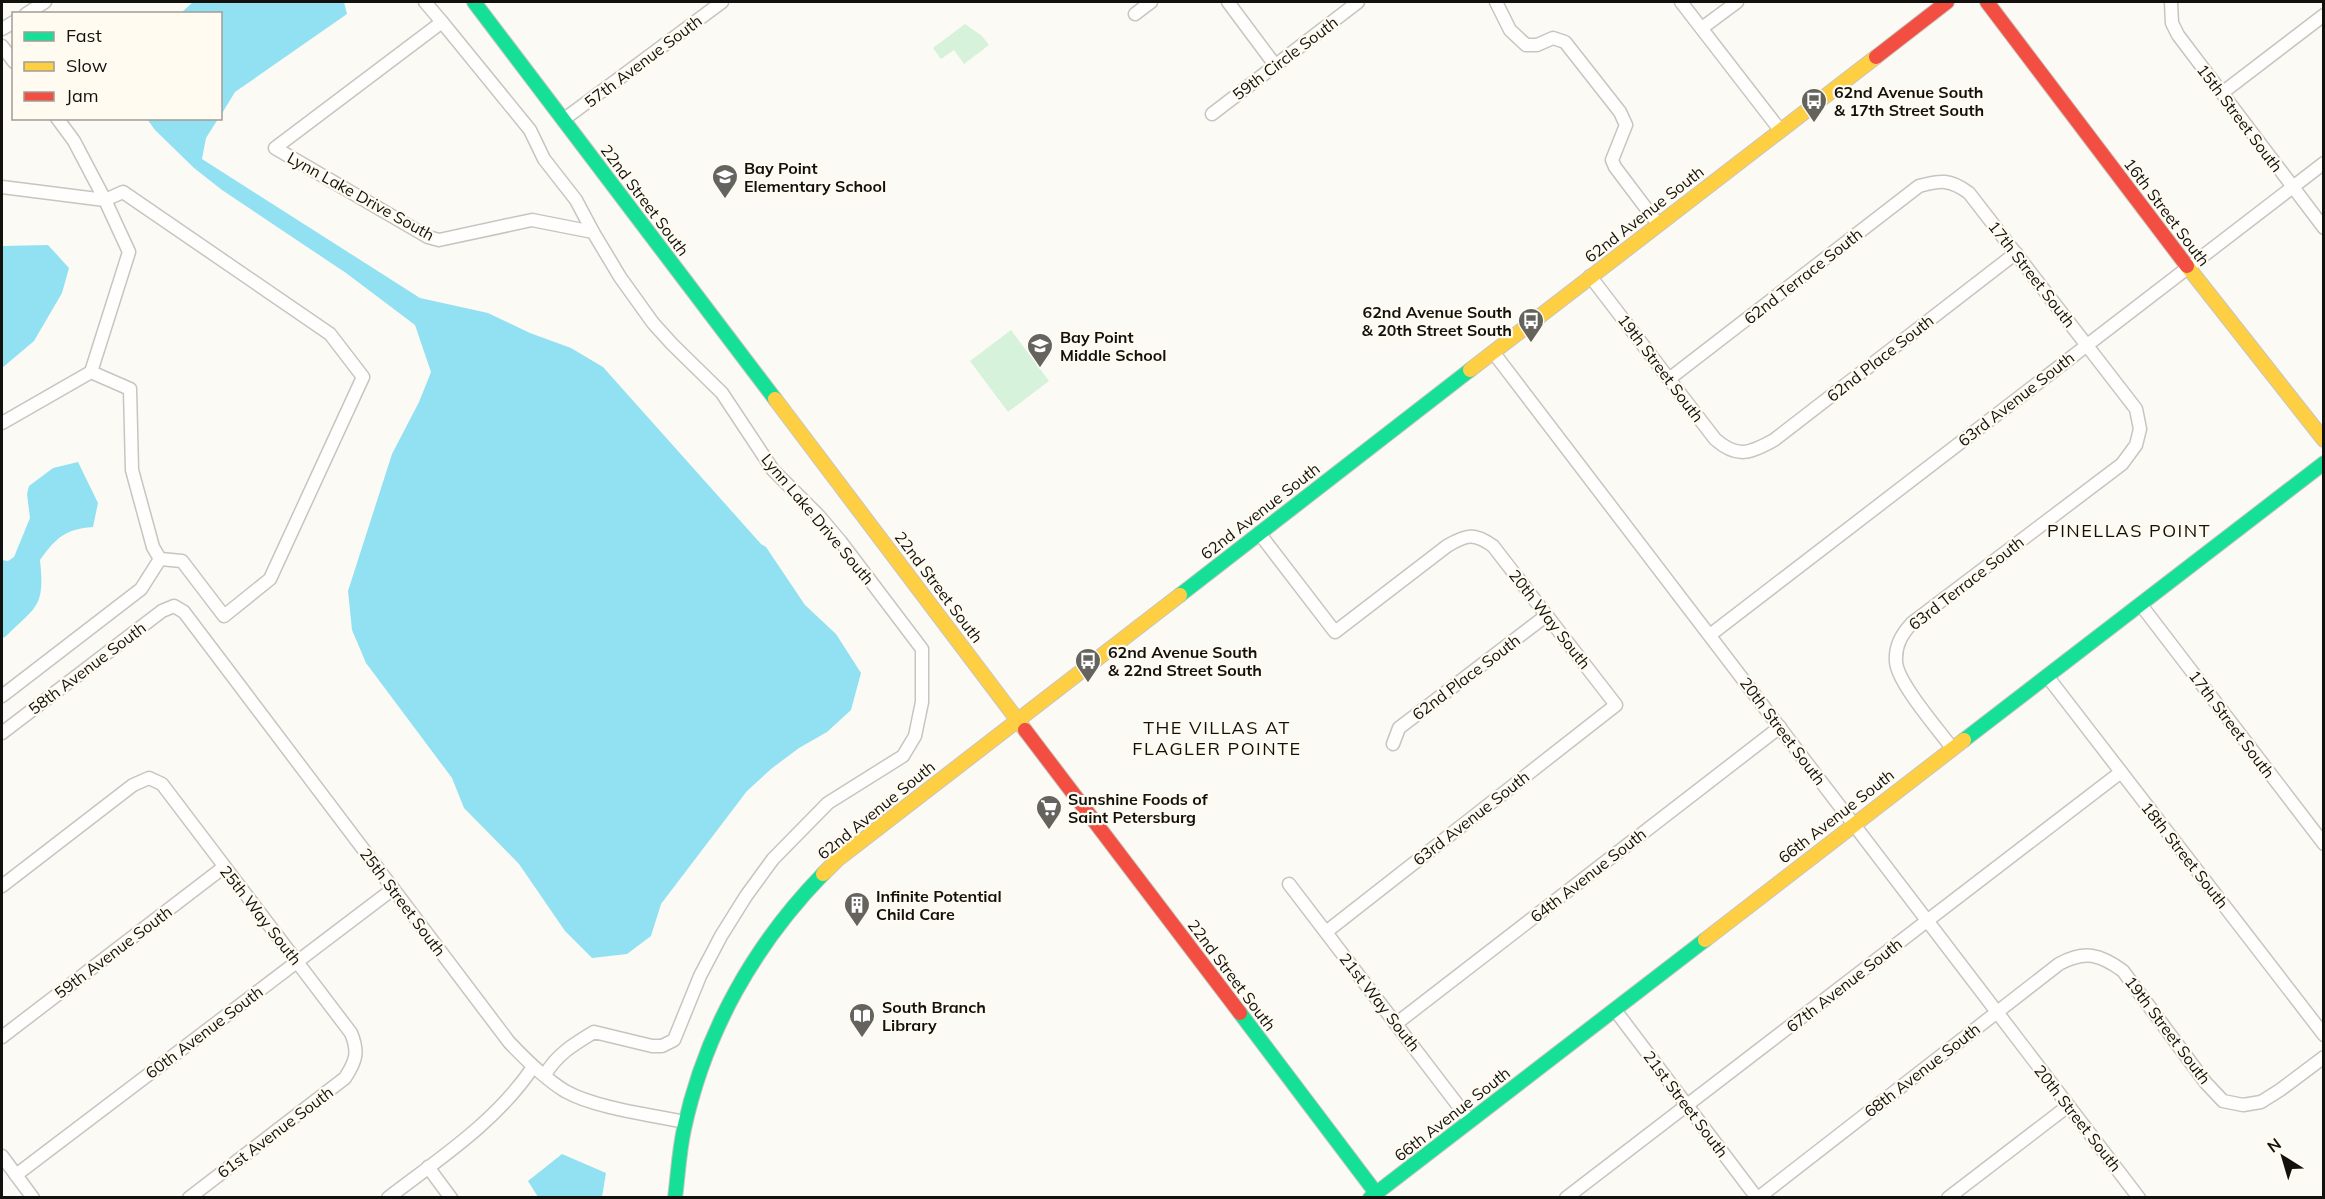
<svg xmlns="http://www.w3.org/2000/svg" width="2325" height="1199" font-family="Mulish,sans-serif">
<rect width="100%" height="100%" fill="#fcfaf4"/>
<g fill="#d7f2db">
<path d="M 965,24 L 982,36 L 989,45 L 964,64 L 954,50 L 941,59 L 933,48 Z"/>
<path d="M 1011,330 L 1049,381 L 1008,412 L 970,361 Z"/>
</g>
<g fill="#92e1f2">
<path d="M 193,2 L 344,2 L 347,14 L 235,92 L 221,115 L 220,14 L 181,13 Z"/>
<path d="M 147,119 L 218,119 L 206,138 L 202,159 L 420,298 L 488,313 L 530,333 L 571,348 L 603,367 L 761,544 L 766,547 L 805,605 L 836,634 L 861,673 L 851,710 L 827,732 L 799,748 L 771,769 L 747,791 L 661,904 L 651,936 L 627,954 L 592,958 L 565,931 L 519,864 L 464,808 L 452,778 L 366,663 L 352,630 L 348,591 L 392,454 L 419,402 L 431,372 L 415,325 L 346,273 L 222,190 L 194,168 L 155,130 Z"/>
<path d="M 48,245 L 69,268 L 62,293 L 34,341 L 2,368 L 2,246 Z"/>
<path d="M 78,462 L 98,503 L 93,527 C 65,529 56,538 40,560 C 45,607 37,606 5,637 L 2,638 L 2,560 L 8,561 L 14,557 L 30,518 L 27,494 L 29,486 L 53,468 Z"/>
<path d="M 562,1154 L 606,1173 L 602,1197 L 538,1197 L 528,1181 Z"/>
</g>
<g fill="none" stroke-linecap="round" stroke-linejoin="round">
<defs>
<g id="street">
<path d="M 425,2 L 442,22 L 275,148 L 428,237 L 439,240 L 532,220 L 593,232 L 620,277 L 653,323 L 672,344 L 722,393 L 773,470 L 819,516 L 841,542 L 922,649 L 922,702 L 915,736 L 903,756 L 828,803 L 773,859 L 746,896 L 721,936 L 700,976 L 674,1040 L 662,1046 L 652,1046 L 594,1032 C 574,1044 556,1055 545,1075"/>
<path d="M 1228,2 L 1275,65"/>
<path d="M 1496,2 L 1510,30 L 1526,45 L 1537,45 L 1553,38 L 1565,42 L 1620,112 L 1626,125 L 1612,160 L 1615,167 L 1658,224"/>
<path d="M 1681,2 L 1780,130"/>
<path d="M 2171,2 L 2172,23 L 2178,35 L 2324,228"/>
<path d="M 26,14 L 45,2"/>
<path d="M 1135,14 L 1151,2"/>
<path d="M 442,22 L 530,130 L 544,159 L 576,200 L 593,232"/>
<path d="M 1702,28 L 1737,2"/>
<path d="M 2,29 L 14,22"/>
<path d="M 2,46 L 14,62"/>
<path d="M 2222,93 L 2324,15"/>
<path d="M 1212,114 L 1358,2"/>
<path d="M 57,118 L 74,141 L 105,200 L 123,192 L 330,334 L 363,377 L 270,579 L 224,616 L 182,561 L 160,559"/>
<path d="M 563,120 L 722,2"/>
<path d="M 2,187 L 105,200 L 129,252 L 91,372"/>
<path d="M 1590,276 L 1715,439 C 1737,459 1751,453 1774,440 L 2016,253"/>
<path d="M 1493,352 L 2139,1198"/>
<path d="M 1669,379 L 1919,186 C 1941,180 1950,179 1969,193 L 2136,409 L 2140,429 L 2136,445 L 2122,464 L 1912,623 C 1902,634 1895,645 1896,661 C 1896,681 1938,729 1952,748"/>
<path d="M 2,423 L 91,372 L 130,389 L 132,470 L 153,547 L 160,559 L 141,589 L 2,696"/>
<path d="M 1259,533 L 1335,632 L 1447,546 C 1467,534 1474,533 1493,546 L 1616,705 L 1326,932"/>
<path d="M 2141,605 L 2324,844"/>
<path d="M 1710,635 L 2324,163"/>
<path d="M 2047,676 L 2324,1035"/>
<path d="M 2,733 L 162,611 L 174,606 L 184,612 L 509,1042 C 526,1060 544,1078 565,1091 C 595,1108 651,1115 685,1122"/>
<path d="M 1393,744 L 1399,728 L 1547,615"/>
<path d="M 1289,884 L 1470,1121"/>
<path d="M 2,886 L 133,785 L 149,778 L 162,784 L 351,1033 C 359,1052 356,1061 345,1078 L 189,1198"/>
<path d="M 1615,1010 L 1757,1198"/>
<path d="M 1397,1023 L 1780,727"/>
<path d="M 2,1037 L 224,867"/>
<path d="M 2,1156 L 33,1198"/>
<path d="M 428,1167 L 451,1198"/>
<path d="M 16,1175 L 393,889"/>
<path d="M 388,1198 C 440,1158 496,1122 533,1067"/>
<path d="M 1566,1198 L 2121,772"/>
<path d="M 1758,1198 L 2059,964 C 2085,950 2100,954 2123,971 L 2206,1083 L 2223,1101 L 2243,1105 L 2261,1102 L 2280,1090 L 2324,1057"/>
<path d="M 1948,1198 L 2068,1106"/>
</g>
<g id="fast">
<path d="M 474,2 L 775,399"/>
<path d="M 1180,595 L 1470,370"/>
<path d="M 1964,740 L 2324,463"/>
<path d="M 1240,1013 L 1376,1193"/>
<path d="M 675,1198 C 678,1175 679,1152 684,1129 C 705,1032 754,945 823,874"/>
<path d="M 1370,1198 L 1705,940"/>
</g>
<g id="slow">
<path d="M 2187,266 L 2324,440"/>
<path d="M 1470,370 L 1876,57"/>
<path d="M 775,399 L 1025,730"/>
<path d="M 823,874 L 837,860 L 1180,595"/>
<path d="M 1705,940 L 1964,740"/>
</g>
<g id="jam">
<path d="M 1987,2 L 2187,266"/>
<path d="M 1876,57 L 1947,2"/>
<path d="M 1025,730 L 1240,1013"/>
</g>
</defs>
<use href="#street" stroke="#c7c5c1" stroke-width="15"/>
<use href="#fast" stroke="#c7c5c1" stroke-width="16"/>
<use href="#slow" stroke="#c7c5c1" stroke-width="16"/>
<use href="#jam" stroke="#c7c5c1" stroke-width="16"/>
<use href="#street" stroke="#fffefd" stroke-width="12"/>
<use href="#fast" stroke="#16e098" stroke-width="14"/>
<use href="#slow" stroke="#ffcf43" stroke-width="14"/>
<use href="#jam" stroke="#f24e42" stroke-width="14"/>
</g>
<defs>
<symbol id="bus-pin" viewBox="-11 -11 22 30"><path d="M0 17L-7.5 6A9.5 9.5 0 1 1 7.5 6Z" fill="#64635e" stroke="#fffbf1"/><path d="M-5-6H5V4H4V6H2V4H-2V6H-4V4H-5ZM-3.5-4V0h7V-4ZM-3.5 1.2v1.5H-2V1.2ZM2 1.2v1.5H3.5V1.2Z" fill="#fff"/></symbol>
<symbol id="school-pin" viewBox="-11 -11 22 30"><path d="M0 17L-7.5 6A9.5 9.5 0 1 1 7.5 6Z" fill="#64635e" stroke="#fffbf1"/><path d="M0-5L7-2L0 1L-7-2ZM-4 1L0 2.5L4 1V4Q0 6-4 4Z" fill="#fff"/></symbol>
<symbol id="supermarket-pin" viewBox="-11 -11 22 30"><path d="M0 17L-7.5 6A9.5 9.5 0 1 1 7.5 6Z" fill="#64635e" stroke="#fffbf1"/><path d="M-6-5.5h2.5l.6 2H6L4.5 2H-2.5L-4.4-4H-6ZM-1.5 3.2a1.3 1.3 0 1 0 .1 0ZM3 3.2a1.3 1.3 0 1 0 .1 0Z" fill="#fff"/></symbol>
<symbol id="building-pin" viewBox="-11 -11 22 30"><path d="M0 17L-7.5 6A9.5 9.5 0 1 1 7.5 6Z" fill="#64635e" stroke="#fffbf1"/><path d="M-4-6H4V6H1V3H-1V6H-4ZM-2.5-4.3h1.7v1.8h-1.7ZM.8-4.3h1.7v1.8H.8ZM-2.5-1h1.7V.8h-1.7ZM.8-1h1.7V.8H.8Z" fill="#fff"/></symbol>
<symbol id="library-pin" viewBox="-11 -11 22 30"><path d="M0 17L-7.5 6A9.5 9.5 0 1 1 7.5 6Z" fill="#64635e" stroke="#fffbf1"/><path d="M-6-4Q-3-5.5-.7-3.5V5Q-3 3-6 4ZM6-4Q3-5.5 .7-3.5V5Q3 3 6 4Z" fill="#fff"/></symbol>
</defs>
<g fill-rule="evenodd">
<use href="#bus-pin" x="1799" y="86" width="30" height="40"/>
<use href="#school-pin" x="710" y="162" width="30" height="40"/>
<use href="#bus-pin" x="1516" y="306" width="30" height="40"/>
<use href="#school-pin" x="1025" y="331" width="30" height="40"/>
<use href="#bus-pin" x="1073" y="646" width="30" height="40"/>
<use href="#supermarket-pin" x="1034" y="793" width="30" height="40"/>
<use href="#building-pin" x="842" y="890" width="30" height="40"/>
<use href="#library-pin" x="847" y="1001" width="30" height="40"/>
</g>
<g text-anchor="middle" stroke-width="4.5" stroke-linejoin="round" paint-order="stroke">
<g font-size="16" fill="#12110d" stroke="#fffbf1">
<text transform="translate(1285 58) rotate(-37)" y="6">59th Circle South</text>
<text transform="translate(643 61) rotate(-37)" y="6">57th Avenue South</text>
<text transform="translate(2240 118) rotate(53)" y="6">15th Street South</text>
<text transform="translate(361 196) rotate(29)" y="6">Lynn Lake Drive South</text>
<text transform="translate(645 200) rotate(53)" y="6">22nd Street South</text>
<text transform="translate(2167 212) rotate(53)" y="6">16th Street South</text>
<text transform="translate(1644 214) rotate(-38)" y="6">62nd Avenue South</text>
<text transform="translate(2032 274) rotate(52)" y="6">17th Street South</text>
<text transform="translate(1803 276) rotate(-38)" y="6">62nd Terrace South</text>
<text transform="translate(1880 358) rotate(-38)" y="6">62nd Place South</text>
<text transform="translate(1661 368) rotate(53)" y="6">19th Street South</text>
<text transform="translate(2016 399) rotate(-38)" y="6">63rd Avenue South</text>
<text transform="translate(1260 511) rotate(-38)" y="6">62nd Avenue South</text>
<text transform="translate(818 519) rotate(50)" y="6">Lynn Lake Drive South</text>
<text transform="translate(1966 583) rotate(-38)" y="6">63rd Terrace South</text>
<text transform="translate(939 587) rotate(53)" y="6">22nd Street South</text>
<text transform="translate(1550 619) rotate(52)" y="6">20th Way South</text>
<text transform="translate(87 668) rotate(-37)" y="6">58th Avenue South</text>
<text transform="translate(1466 677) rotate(-37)" y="6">62nd Place South</text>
<text transform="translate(2232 724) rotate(53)" y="6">17th Street South</text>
<text transform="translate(1783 731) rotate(53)" y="6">20th Street South</text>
<text transform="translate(876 810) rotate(-39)" y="6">62nd Avenue South</text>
<text transform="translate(1836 816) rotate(-38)" y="6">66th Avenue South</text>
<text transform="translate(1471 818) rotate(-38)" y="6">63rd Avenue South</text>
<text transform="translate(2185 855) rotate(52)" y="6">18th Street South</text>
<text transform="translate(1588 875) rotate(-38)" y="6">64th Avenue South</text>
<text transform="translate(403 902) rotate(53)" y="6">25th Street South</text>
<text transform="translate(261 915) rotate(52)" y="6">25th Way South</text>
<text transform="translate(113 952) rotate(-37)" y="6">59th Avenue South</text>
<text transform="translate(1232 975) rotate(53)" y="6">22nd Street South</text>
<text transform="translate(1844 985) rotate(-38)" y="6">67th Avenue South</text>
<text transform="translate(1380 1002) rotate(52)" y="6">21st Way South</text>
<text transform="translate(2168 1030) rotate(53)" y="6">19th Street South</text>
<text transform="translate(204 1032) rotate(-37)" y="6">60th Avenue South</text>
<text transform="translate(1922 1070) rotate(-38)" y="6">68th Avenue South</text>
<text transform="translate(1686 1104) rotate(53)" y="6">21st Street South</text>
<text transform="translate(1452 1114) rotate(-38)" y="6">66th Avenue South</text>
<text transform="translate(2078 1118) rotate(52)" y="6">20th Street South</text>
<text transform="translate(275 1132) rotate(-37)" y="6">61st Avenue South</text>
</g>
<g font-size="16" font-weight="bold" fill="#12110d" stroke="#fffbf1" text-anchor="start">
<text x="1834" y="98">62nd Avenue South<tspan x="1834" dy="18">&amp; 17th Street South</tspan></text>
<text x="744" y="174">Bay Point<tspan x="744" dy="18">Elementary School</tspan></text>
<text x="1512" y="318" text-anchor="end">62nd Avenue South<tspan x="1512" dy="18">&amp; 20th Street South</tspan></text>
<text x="1060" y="343">Bay Point<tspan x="1060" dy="18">Middle School</tspan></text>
<text x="1108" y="658">62nd Avenue South<tspan x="1108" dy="18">&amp; 22nd Street South</tspan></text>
<text x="1068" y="805">Sunshine Foods of<tspan x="1068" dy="18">Saint Petersburg</tspan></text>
<text x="876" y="902">Infinite Potential<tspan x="876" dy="18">Child Care</tspan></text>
<text x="882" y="1013">South Branch<tspan x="882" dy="18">Library</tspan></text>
</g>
<g font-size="18" letter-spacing="1.5" fill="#12110d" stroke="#fffbf1">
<text x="2129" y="537">PINELLAS POINT</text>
<text x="1217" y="734">THE VILLAS AT<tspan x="1217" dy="21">FLAGLER POINTE</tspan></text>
</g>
</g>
<rect width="2325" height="1199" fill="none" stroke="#12110d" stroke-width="6"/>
<rect x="12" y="12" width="210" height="108" fill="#fffbf1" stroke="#a09d96" stroke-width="1.5"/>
<rect x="24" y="32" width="30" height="9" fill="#16e098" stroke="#a09d96" stroke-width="1.5"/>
<text x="66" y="42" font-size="18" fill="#12110d">Fast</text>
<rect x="24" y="62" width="30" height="9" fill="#ffcf43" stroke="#a09d96" stroke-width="1.5"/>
<text x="66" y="72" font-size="18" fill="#12110d">Slow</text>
<rect x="24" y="92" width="30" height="9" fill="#f24e42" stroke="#a09d96" stroke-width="1.5"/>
<text x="66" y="102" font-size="18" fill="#12110d">Jam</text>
<g transform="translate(2283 1157) rotate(323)" stroke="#fffbf1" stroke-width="4.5" paint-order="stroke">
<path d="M0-4.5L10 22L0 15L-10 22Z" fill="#12110d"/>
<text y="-9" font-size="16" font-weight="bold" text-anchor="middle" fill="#12110d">N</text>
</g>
</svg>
